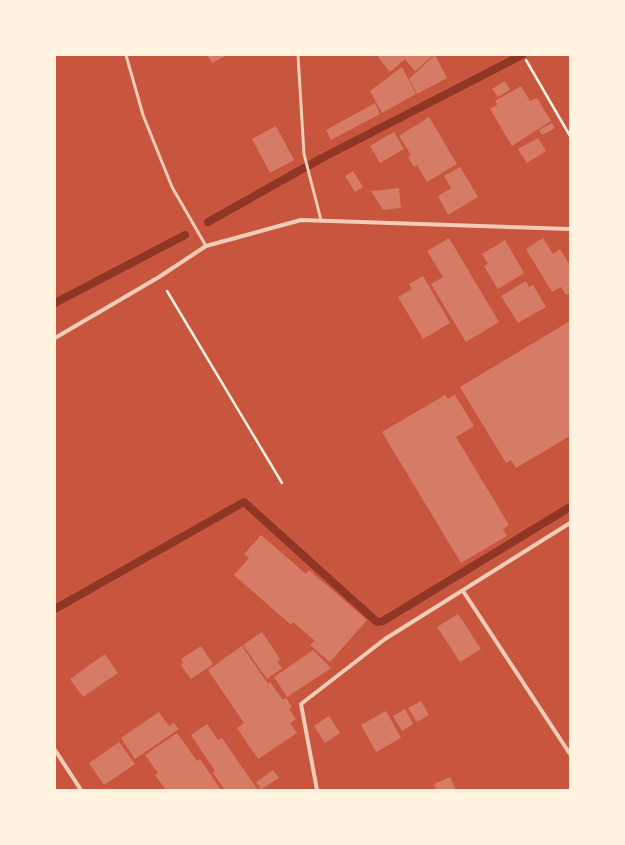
<svg xmlns="http://www.w3.org/2000/svg" width="625" height="845" font-family="Ubuntu,sans-serif">
<rect width="100%" height="100%" fill="#c8553d"/>
<g fill="none" stroke-linecap="round" stroke-linejoin="round">
<g stroke="#8f3625" stroke-width="8">
<path d="M 208,222 L 322,158 L 522,55"/>
<path d="M 55,303 L 185,235"/>
<path d="M 55,609 L 244,502 L 377,622 L 383,621 L 570,507"/>
</g>
</g>
<g fill="#d67c66">
<path d="M 207,55 L 227,55 L 212,63 Z"/>
<path d="M 380,55 L 434,55 L 415,71 L 405,59 L 390,72 L 378,57 Z"/>
<path d="M 435,55 L 447,78 L 417,94 L 409,79 Z"/>
<path d="M 402,67 L 416,94 L 382,113 L 370,91 Z"/>
<path d="M 505,81 L 510,90 L 498,97 L 492,89 Z"/>
<path d="M 521,86 L 530,101 L 537,98 L 551,121 L 512,146 L 490,109 L 497,105 L 495,101 Z"/>
<path d="M 375,103 L 380,114 L 331,140 L 326,130 Z"/>
<path d="M 429,117 L 457,164 L 427,182 L 417,165 L 414,167 L 408,157 L 411,155 L 399,136 Z"/>
<path d="M 552,123 L 555,128 L 542,135 L 539,130 Z"/>
<path d="M 276,126 L 294,160 L 270,173 L 252,139 Z"/>
<path d="M 394,132 L 404,149 L 380,163 L 370,146 Z"/>
<path d="M 538,138 L 546,151 L 527,163 L 518,149 Z"/>
<path d="M 460,167 L 478,197 L 448,215 L 438,196 L 451,188 L 444,176 Z"/>
<path d="M 353,171 L 363,187 L 355,192 L 345,176 Z"/>
<path d="M 399,188 L 401,208 L 383,210 L 371,191 Z"/>
<path d="M 449,238 L 499,322 L 466,342 L 431,284 L 452,272 L 443,277 L 427,251 Z"/>
<path d="M 543,238 L 553,254 L 560,249 L 570,265 L 570,293 L 566,295 L 561,287 L 552,292 L 526,249 Z"/>
<path d="M 505,240 L 524,273 L 498,289 L 484,266 L 488,264 L 482,254 Z"/>
<path d="M 423,276 L 450,323 L 423,339 L 398,297 L 412,289 L 409,284 Z"/>
<path d="M 526,281 L 529,287 L 533,285 L 546,307 L 518,323 L 501,296 Z"/>
<path d="M 570,321 L 570,424 L 569,425 L 570,428 L 570,436 L 516,468 L 511,460 L 506,463 L 460,387 Z"/>
<path d="M 445,395 L 448,399 L 455,395 L 474,426 L 456,437 L 509,525 L 503,529 L 507,536 L 461,563 L 382,432 Z"/>
<path d="M 261,535 L 306,574 L 309,570 L 367,620 L 330,662 L 310,645 L 315,641 L 293,622 L 291,625 L 234,575 L 249,558 L 244,554 Z"/>
<path d="M 458,614 L 481,649 L 460,662 L 437,627 Z"/>
<path d="M 262,632 L 280,659 L 277,662 L 282,668 L 267,679 L 243,645 Z"/>
<path d="M 201,646 L 213,664 L 191,679 L 181,665 L 183,663 L 181,659 Z"/>
<path d="M 242,646 L 268,684 L 270,682 L 283,700 L 286,698 L 292,707 L 289,709 L 296,719 L 290,723 L 297,733 L 258,759 L 237,728 L 244,723 L 208,670 Z"/>
<path d="M 313,650 L 331,668 L 287,697 L 274,677 Z"/>
<path d="M 105,654 L 118,673 L 83,697 L 70,679 Z"/>
<path d="M 421,701 L 429,715 L 417,722 L 408,708 Z"/>
<path d="M 405,709 L 413,724 L 402,731 L 393,716 Z"/>
<path d="M 386,711 L 401,738 L 376,752 L 361,725 Z"/>
<path d="M 159,712 L 169,726 L 174,723 L 179,729 L 135,759 L 121,738 Z"/>
<path d="M 329,716 L 340,733 L 325,743 L 314,726 Z"/>
<path d="M 207,724 L 218,740 L 222,738 L 257,789 L 225,790 L 213,773 L 215,771 L 191,735 Z"/>
<path d="M 177,733 L 197,761 L 200,759 L 221,790 L 166,790 L 155,775 L 158,773 L 145,755 Z"/>
<path d="M 119,742 L 135,764 L 104,785 L 89,763 Z"/>
<path d="M 273,770 L 279,778 L 261,789 L 256,782 Z"/>
<path d="M 450,777 L 456,790 L 436,790 L 434,784 Z"/>
</g>
<g fill="none" stroke-linecap="round" stroke-linejoin="round">
<g stroke="#fff3e0" stroke-width="2.5">
<path d="M 526,60 L 570,136"/>
<path d="M 167,291 L 282,483"/>
</g>
<g stroke="#f1ccb7" stroke-width="3">
<path d="M 126,55 L 143,115 L 172,187 L 206,246"/>
<path d="M 298,55 L 304,154 L 321,220"/>
</g>
<g stroke="#f1ccb7" stroke-width="4">
<path d="M 55,338 L 159,277 L 206,246 L 301,220 L 570,229"/>
<path d="M 463,591 L 570,754"/>
<path d="M 55,750 L 81,790"/>
<path d="M 317,790 L 301,704 L 385,639 L 570,523"/>
</g>
</g>
<rect width="625" height="845" fill="none" stroke="#fff3e0" stroke-width="112"/>
</svg>
